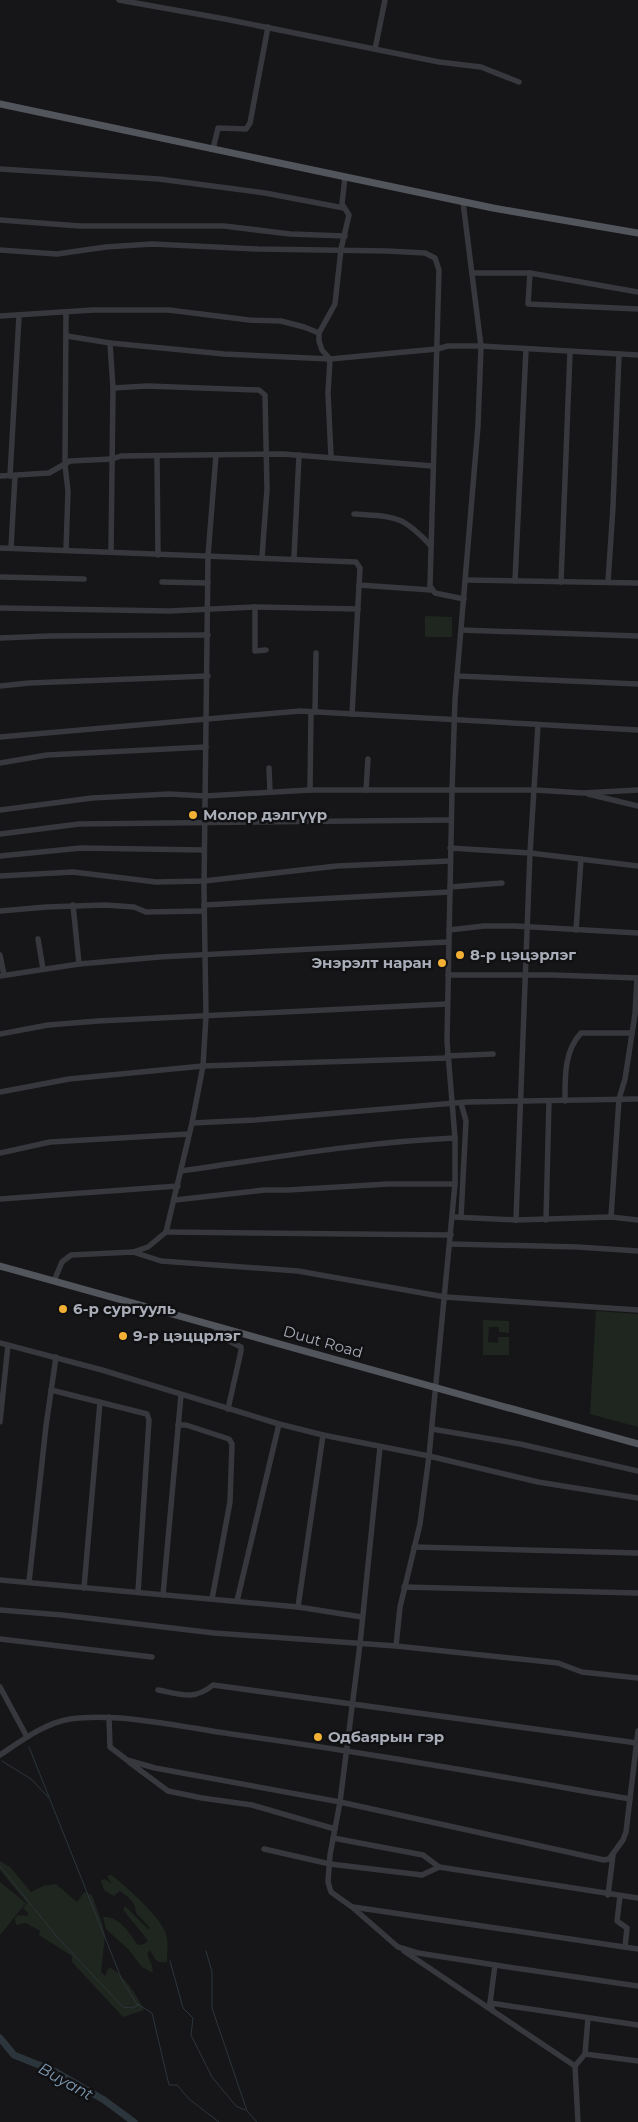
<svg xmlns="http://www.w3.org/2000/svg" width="638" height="2122" font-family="Montserrat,sans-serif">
<rect width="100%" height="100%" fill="#161618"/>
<g fill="#1e261f">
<path d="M 425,616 L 452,617 L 452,637 L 425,637 Z"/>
<path d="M 596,1311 L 638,1314 L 638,1427 L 590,1414 Z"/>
<path d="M 483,1320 L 509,1321 L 509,1333 L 499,1332 L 499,1327 L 489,1327 L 488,1342 L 498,1343 L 498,1337 L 509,1337 L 509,1355 L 483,1355 Z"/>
<path d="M 0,1861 L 10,1867 L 31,1892 L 43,1886 L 56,1884 L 77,1902 L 84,1892 L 92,1895 L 102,1923 L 105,1936 L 101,1972 L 105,1976 L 109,1967 C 125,1976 136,1994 144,2010 L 123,2017 L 72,1962 L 72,1956 L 39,1935 L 40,1931 L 26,1923 L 16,1925 L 15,1918 L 18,1915 L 28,1916 L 28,1913 L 23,1908 L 27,1903 L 0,1870 Z"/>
<path d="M 111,1875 C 125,1885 158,1915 165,1931 C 169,1940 167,1952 167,1962 C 156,1964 155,1959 150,1950 L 147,1954 L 152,1966 L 153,1973 L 142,1967 L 129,1950 L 106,1929 L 103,1917 C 120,1916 129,1933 138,1945 L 144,1944 L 148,1941 C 140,1929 131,1921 123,1909 L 125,1906 L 148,1929 L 150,1928 L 136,1913 C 136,1902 127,1896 120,1891 L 114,1896 L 104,1890 L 101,1880 L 105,1879 L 112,1884 L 107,1876 Z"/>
<path d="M 0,1882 L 26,1903 L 0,1935 Z"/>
</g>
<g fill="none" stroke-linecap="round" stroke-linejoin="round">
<g stroke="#2c353c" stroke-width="1">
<path d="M 29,1747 L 122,1980 L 136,2003 L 152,2013 L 169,2085 L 177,2085 L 189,2099 L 219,2122"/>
<path d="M 2,1761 L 31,1779 L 48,1797"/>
<path d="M 0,1866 L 57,1937 L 123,2007 L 132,2008 L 139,2005"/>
<path d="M 206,1951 L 212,1972 L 212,2008 L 247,2111 L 257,2122"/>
<path d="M 170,1961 L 183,2008 L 193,2018 L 191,2035 L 212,2077 L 236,2106 L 245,2110"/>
</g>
<path stroke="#2c353c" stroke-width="7" d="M 0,2038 L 14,2055 L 56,2072 L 104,2100 L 134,2122"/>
<g stroke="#37383d" stroke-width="5.5">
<path d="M 119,0 L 225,19 L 439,62 L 481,67 L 519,82"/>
<path d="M 375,49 L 385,0"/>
<path d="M 213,149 L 218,128 L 246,129 L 250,123 L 268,27"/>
<path d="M 0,169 L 159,179 L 265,193 L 344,208"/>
<path d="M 0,220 L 80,226 L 224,226 L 290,234 L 345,236"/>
<path d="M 0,250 L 57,254 L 106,247 L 152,244 L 258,249 L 387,251 L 425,253 L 435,258 L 439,270 L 430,586 L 435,593 L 464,599"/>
<path d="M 472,273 L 530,273 L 638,292"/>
<path d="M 530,273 L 528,304 L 638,309"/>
<path d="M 66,312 L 65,465 L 68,491 L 66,550"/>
<path d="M 0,316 L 93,310 L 169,310 L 249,320 L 281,321 L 304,327 L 319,333"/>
<path d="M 67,336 L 110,343 L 224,354 L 330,359 L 437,349 L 448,346 L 481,346 L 638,355"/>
<path d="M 110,343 L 113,388 L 111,552"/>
<path d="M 113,388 L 147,386 L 259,390 L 265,395 L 267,489 L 262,557"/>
<path d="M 157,456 L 158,555"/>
<path d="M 331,457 L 328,393 L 330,359 L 322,350 L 319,341 L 319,333 L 335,304 L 341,249 L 349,215 L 342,204 L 345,177"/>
<path d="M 0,476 L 49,473 L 70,461 L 112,459 L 121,456 L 283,454 L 433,466"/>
<path d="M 10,476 L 19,316"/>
<path d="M 354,514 C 395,517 401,514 431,546"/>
<path d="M 0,548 L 356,562 L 360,568 L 352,714"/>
<path d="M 11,548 L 15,476"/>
<path d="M 294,558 L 299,455"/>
<path d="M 0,577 L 84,579"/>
<path d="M 466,580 L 638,583"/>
<path d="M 515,581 L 526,349"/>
<path d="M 162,582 L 208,583"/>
<path d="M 561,582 L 570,352"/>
<path d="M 608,582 L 613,507 L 619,354"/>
<path d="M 359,585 L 431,590"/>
<path d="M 255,607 L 255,651 L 266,650"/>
<path d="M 0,608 L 169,611 L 255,607 L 358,609"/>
<path d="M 461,630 L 638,636"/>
<path d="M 0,638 L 50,636 L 208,635"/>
<path d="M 457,676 L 638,684"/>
<path d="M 0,686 L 29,683 L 208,676"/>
<path d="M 315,712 L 316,653"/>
<path d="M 0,737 L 300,711 L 638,730"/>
<path d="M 0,763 L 47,755 L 206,747"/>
<path d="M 269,768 L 270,792"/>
<path d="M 310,790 L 311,712"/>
<path d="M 366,790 L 368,759"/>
<path d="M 588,794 L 638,806"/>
<path d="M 0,810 L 92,798 L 169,794 L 205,796 L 310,790 L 535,790 L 583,793 L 638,790"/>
<path d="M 0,834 L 79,824 L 451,820"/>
<path d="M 450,848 L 530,853 L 638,866"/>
<path d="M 0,856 L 81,848 L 204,850"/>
<path d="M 0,876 L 73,872 L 156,882 L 204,881 L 337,866 L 450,861"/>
<path d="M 450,887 L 502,883"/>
<path d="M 73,905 L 79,964"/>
<path d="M 204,905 L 450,892"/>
<path d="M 0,911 L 46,907 L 105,905 L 134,907 L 146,912 L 204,911"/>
<path d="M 449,930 L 484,926 L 515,926 L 638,933"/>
<path d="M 576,930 L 581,859"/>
<path d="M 38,939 L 43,969"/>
<path d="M 0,955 L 4,975"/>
<path d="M 448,975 L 553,975 L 638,978"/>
<path d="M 0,976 L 79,964 L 159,957 L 448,942"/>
<path d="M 0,1034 L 48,1025 L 98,1021 L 447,1004"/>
<path d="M 447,1056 L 493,1054"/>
<path d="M 0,1092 L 69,1079 L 203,1066 L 448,1058"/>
<path d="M 565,1101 C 565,1077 564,1051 581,1033 L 632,1033"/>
<path d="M 192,1123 L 255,1120 L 467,1102 L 638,1099"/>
<path d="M 0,1153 L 50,1142 L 189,1134"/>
<path d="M 181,1171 C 272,1158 363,1142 455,1138"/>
<path d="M 0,1199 L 178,1186"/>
<path d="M 175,1200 L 264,1190 L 288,1190 L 388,1184 L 455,1184"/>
<path d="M 453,1217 L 516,1220 L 611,1217 L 638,1220"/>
<path d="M 461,1217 L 466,1121 L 461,1103"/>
<path d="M 611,1217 L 619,1099 L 625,1079 L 635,1014 L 637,978"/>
<path d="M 516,1220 L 530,853 L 538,725"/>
<path d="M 546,1220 L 549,1101"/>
<path d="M 166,1232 L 451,1235"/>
<path d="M 450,1244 L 578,1247 L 638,1251"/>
<path d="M 133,1252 L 148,1247 L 166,1232 L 192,1123 L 203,1066 L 206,1016 L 204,889 L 208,556 L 216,455"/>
<path d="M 54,1281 L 62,1262 L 71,1255 L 133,1252 L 161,1261 L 298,1271 L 445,1297 L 638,1310"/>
<path d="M 216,1327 L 217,1333 L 219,1336 L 241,1347 L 241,1351 L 228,1409"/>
<path d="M 0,1343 L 102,1370 L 279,1424 L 323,1435 L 429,1456 L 455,1184 L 455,1138 L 447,1041 L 452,791 L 455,700 L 478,426 L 481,346 L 463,202"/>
<path d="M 51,1390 L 147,1414 L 149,1420 L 138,1592"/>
<path d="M 0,1422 L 8,1345"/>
<path d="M 178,1425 L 186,1425 L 229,1439 L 232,1444 L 230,1502 L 212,1599"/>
<path d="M 432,1429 L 520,1444 L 638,1471"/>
<path d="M 380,1447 L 360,1644 L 340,1802 L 330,1855 L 328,1882 L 331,1892 L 352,1907 L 398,1947 L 418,1953 L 495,1965 L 490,2003 L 493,2011 L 575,2066"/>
<path d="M 414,1547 L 638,1553"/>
<path d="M 0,1580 L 298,1607 L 362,1617"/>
<path d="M 29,1582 L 46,1426 L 56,1357"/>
<path d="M 404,1587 L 638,1593"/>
<path d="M 84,1588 L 100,1402"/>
<path d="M 163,1595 L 181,1395"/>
<path d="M 237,1601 L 279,1424"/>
<path d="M 298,1607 L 323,1435"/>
<path d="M 0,1610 L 62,1615 L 214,1633 L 396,1646 L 558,1663 L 582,1672 L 638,1678"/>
<path d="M 0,1639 L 152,1657"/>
<path d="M 396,1646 L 400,1607 L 420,1524 L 429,1456 L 538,1482 L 638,1498"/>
<path d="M 0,1687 L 27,1737"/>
<path d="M 158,1690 C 180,1694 194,1701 213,1685 L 637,1743"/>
<path d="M 109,1717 L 110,1747 L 127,1760 L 155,1768 L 340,1802 L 604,1860 L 609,1859 L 623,1840 L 626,1832 L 638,1731"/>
<path d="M 0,1755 C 21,1741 45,1723 70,1719 C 118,1712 183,1727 231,1734 C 365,1752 497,1776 630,1799"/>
<path d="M 129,1762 L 168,1791 L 202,1798 L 252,1805 L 335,1829"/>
<path d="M 333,1838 L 423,1855 L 439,1867"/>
<path d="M 264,1849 L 330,1864 L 422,1875 L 439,1867 L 638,1898"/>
<path d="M 608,1895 L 613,1855"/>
<path d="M 620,1896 L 617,1921 L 627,1928 L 625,1947"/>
<path d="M 353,1907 L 638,1949"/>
<path d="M 404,1951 L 493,2011"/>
<path d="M 495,1965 L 638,1986"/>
<path d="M 490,2003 L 638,2025"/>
<path d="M 585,2054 L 638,2061"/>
<path d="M 578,2122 L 575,2066 L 585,2054 L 588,2018"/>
</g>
<g stroke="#53555c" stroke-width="7">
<path d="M 0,104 L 493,208 L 638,233"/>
<path d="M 0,1266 L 638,1444"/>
</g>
</g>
<g fill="#f2b134" stroke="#111113" stroke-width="2">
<circle cx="193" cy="815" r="5"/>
<circle cx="460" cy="955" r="5"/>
<circle cx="442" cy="963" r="5"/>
<circle cx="63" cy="1309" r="5"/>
<circle cx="123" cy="1336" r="5"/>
<circle cx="318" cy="1737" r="5"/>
</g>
<g text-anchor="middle" stroke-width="5" stroke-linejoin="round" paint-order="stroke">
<g font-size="15" font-weight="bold" fill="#a8adb8" stroke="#111113" text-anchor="start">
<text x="203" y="820">Молор дэлгүүр</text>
<text x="470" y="960">8-р цэцэрлэг</text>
<text x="432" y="968" text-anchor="end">Энэрэлт наран</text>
<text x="73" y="1314">6-р сургууль</text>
<text x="133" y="1341">9-р цэццрлэг</text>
<text x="328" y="1742">Одбаярын гэр</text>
</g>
<g font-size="15" fill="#a8adb8" stroke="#111113">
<text transform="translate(323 1342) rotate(16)" y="5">Duut Road</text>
</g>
<g font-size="16" font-style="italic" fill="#7f9bb3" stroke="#111113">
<text transform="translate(66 2081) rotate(29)" y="6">Buyant</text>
</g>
</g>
</svg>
